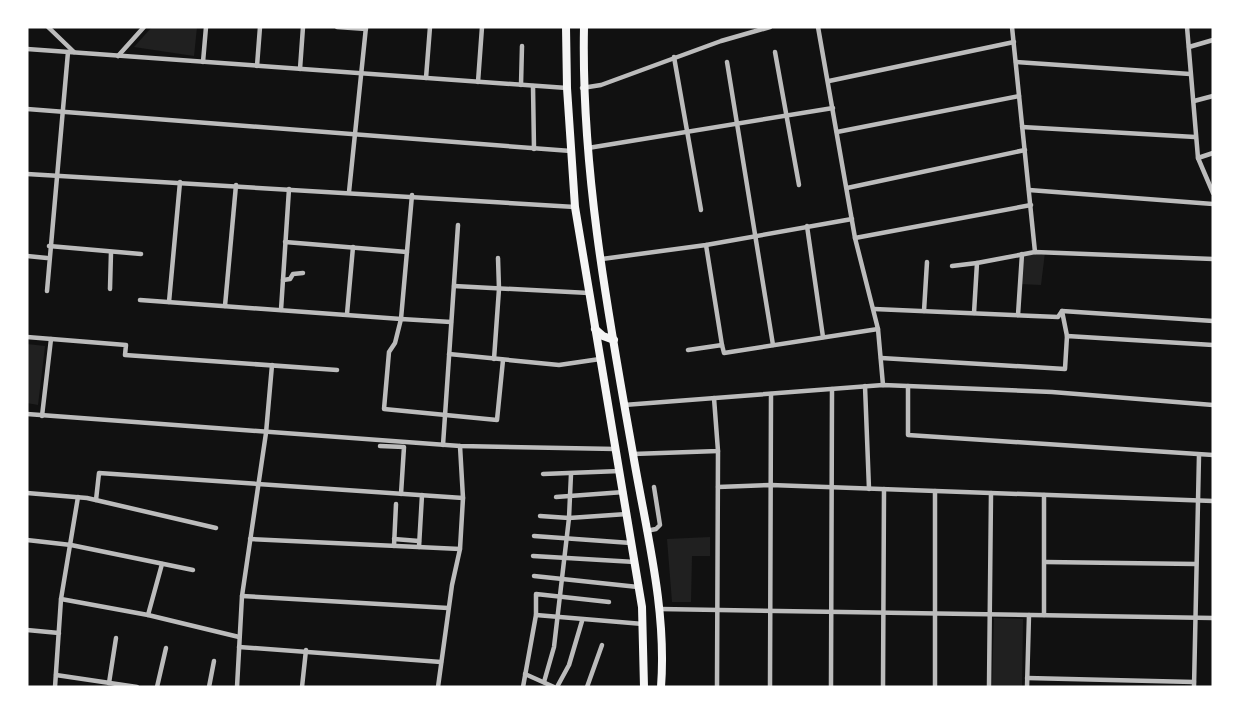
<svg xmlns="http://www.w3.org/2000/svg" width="1240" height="714" font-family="'Noto Serif',serif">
<rect width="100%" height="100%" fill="#111"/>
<g fill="#202020">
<path d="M 152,27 L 197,27 L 194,56 L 134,47 Z"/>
<path d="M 1045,252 L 1041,285 L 1020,284 L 1022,254 Z"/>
<path d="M 27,344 L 45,346 L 38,405 L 27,403 Z"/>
<path d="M 710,537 L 710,556 L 692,556 L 691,602 L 672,602 L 667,539 Z"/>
<path d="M 994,618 L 1023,619 L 1022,687 L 992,687 Z"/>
</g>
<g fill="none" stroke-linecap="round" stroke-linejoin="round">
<g stroke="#bcbcbc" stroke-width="4.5">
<path d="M 48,27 L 74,52"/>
<path d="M 337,27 L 366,29"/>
<path d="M 818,27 L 855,238 L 878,329 L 883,385"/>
<path d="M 1012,27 L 1035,252"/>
<path d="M 1187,27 L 1198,158 L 1213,193"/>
<path d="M 1189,47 L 1213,40"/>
<path d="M 27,49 L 567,88"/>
<path d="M 775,52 L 799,185"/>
<path d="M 118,56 L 144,27"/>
<path d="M 674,57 L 701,210"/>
<path d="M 203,62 L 206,27"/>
<path d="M 727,62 L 773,345"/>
<path d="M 1016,62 L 1190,74"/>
<path d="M 257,66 L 260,27"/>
<path d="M 300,69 L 303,27"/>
<path d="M 426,78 L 430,27"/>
<path d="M 829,81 L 1014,42"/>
<path d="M 478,82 L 482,27"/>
<path d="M 521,85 L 522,46"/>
<path d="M 533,86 L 534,149"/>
<path d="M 582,88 L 601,85 L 721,41 L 770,27"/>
<path d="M 1194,101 L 1213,96"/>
<path d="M 27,109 L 571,151"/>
<path d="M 1022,127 L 1195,137"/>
<path d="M 837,132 L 1019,96"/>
<path d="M 588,148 L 833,108"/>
<path d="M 1198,158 L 1213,153"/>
<path d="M 27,174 L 575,207"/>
<path d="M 847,188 L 1025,150"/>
<path d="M 1029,190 L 1213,204"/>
<path d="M 349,192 L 366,27"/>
<path d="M 807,226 L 823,337"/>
<path d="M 855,238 L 1031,205"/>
<path d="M 285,242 L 407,252"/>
<path d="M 706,245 L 722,345"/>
<path d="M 49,246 L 141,254"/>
<path d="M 27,256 L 47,258"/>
<path d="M 602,259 L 706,245 L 852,219"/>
<path d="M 952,266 L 977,263"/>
<path d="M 283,280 L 290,279 L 293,274 L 303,273"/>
<path d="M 454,286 L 589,293"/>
<path d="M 110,289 L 111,252"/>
<path d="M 47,291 L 68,52"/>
<path d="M 140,300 L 401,319 L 412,195"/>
<path d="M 169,302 L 180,182"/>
<path d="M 225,306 L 236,185"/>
<path d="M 874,309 L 1058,317 L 1062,311 L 1213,321"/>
<path d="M 281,310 L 289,189"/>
<path d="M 924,311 L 927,262"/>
<path d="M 1062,311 L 1067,336"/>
<path d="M 974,313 L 977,263 L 1035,252 L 1213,259"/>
<path d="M 347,314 L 353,247"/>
<path d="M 1018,315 L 1022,254"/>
<path d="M 451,322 L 401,319 L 395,343 L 389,352 L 384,409 L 497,420 L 503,360"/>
<path d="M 27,337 L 126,345 L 125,355 L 337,370"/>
<path d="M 688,350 L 722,345 L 724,353 L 878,329"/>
<path d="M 449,354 L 559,365 L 600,359"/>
<path d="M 881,358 L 1065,369 L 1067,336 L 1213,345"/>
<path d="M 494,359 L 499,289 L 498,258"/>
<path d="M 865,386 L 869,489"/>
<path d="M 908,386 L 908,435 L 1213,455"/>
<path d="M 624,405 L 883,385 L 1052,392 L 1213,405"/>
<path d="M 27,414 L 460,446 L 616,449"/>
<path d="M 42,416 L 51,339"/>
<path d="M 443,445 L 458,225"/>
<path d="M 380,446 L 404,447 L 401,494"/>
<path d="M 633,454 L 718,451 L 714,398"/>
<path d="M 543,474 L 620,471"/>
<path d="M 718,487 L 771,485 L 1213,501"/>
<path d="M 27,493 L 87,498 L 216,528"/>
<path d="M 1044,495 L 1044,615"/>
<path d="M 556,497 L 624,492"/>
<path d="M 96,500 L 99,473 L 463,498"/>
<path d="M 540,516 L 569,518 L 627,514"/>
<path d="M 646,531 L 656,529 L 660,525 L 654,487"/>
<path d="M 534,536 L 631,543"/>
<path d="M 250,539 L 460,549"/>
<path d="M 394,539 L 419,541"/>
<path d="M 27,540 L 71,545 L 193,570"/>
<path d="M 394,546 L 396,504"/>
<path d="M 419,547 L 422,495"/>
<path d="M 533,556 L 635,562"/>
<path d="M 1045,562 L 1196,564"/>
<path d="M 534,576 L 638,587"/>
<path d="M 242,596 L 448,608"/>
<path d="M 61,599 L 148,615 L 239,637"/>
<path d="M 660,609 L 1213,618"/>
<path d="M 148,615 L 162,564"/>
<path d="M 536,615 L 643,624"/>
<path d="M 27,630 L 59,633"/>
<path d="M 239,647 L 441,662"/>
<path d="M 525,674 L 554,687"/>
<path d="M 56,675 L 137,687"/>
<path d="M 1027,678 L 1194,682"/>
<path d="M 544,682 L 554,647 L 569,518 L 571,474"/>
<path d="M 109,683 L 116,638"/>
<path d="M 55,687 L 61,599 L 78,497"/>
<path d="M 157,687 L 166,648"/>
<path d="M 209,687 L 214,661"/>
<path d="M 237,687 L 242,596 L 266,433 L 272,365"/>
<path d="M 302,687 L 306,650"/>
<path d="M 438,687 L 452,585 L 460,549 L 463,498 L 460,446"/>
<path d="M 523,687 L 536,615 L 536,594 L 609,602"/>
<path d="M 557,687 L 569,665 L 582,621"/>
<path d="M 587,687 L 602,645"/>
<path d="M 717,687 L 718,451"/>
<path d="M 770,687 L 771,394"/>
<path d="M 831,687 L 832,389"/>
<path d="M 883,687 L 884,489"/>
<path d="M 935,687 L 935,491"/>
<path d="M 989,687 L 991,493"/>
<path d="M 1027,687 L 1029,615"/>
<path d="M 1194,687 L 1199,455"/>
</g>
<g stroke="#f5f5f5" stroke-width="8">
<path d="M 566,27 L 567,88 L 575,207 L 642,607 L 644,687"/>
<path d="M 584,27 C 581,169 608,314 633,454 C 646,531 667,609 661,687"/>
<path d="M 595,329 L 603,336 L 614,340"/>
</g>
</g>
<rect width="1240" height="714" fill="none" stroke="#ffffff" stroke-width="57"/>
</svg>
